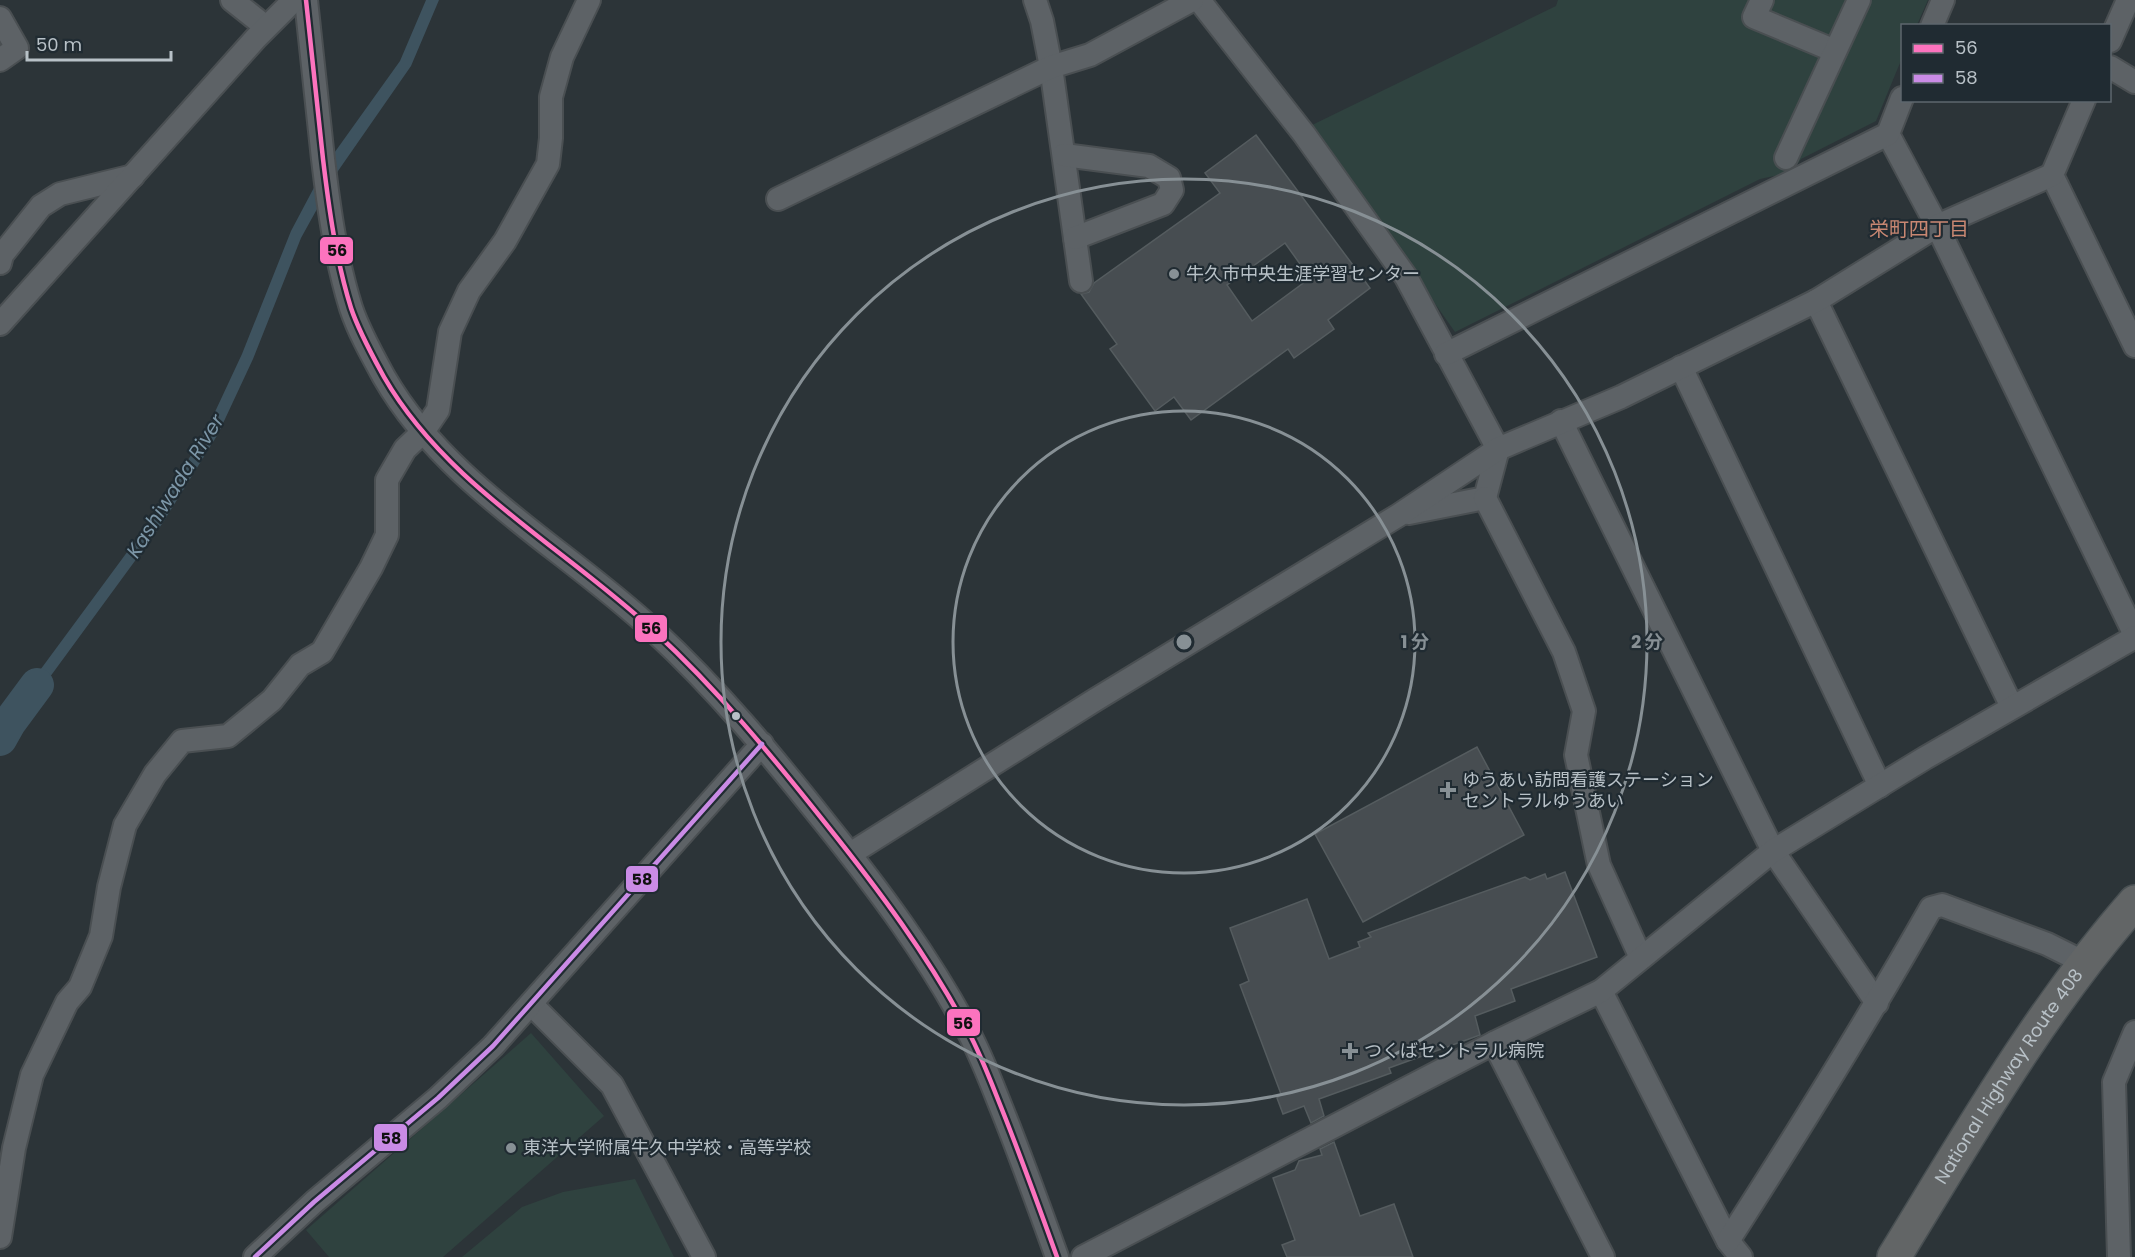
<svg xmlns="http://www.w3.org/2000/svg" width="2135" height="1257" font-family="Poppins,'Noto Sans JP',sans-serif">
<rect width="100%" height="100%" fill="#2c3438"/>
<g fill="#2f423f">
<path d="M 1558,0 L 1928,0 L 1917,25 L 1902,26 L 1902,58 L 1876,121 L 1801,159 L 1792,172 L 1760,179 L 1455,332 L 1310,126 L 1556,6 Z"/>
<path d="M 531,1033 L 604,1116 L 443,1257 L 329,1257 L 306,1230 Z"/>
<path d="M 635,1179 L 674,1257 L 462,1257 L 522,1207 L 563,1192 Z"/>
</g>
<path fill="#3e535f" d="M 426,0 L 439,0 L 411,66 L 338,171 L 301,238 L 253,359 L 218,434 L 162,524 L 14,726 L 4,719 L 153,517 L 207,429 L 242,354 L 291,231 L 327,163 L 400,61 Z"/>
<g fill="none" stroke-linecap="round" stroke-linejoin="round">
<path stroke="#3e535f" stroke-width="34" d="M 0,739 L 9,723 L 37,685"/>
</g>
<g fill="#474d51" stroke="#555c5f" stroke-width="1.5" fill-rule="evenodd">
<path d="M 1256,135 L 1370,288 L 1328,320 L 1334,329 L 1294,358 L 1288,349 L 1191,420 L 1174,397 L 1155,411 L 1110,349 L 1117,344 L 1081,294 L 1089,292 L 1094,283 L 1220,193 L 1205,173 ZM 1285,243 L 1310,278 L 1252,321 L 1227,285 Z"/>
<path d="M 1477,747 L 1524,835 L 1363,922 L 1315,834 Z"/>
<path d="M 1565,872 L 1597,957 L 1511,989 L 1515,1001 L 1475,1016 L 1480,1035 L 1389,1068 L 1391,1073 L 1319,1099 L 1324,1116 L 1311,1123 L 1304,1106 L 1283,1114 L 1277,1098 L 1281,1094 L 1240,985 L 1249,981 L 1230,928 L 1307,899 L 1329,959 L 1360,947 L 1358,942 L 1371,937 L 1368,933 L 1525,877 L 1530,880 L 1545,874 L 1547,879 Z"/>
<path d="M 1334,1142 L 1360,1216 L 1394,1204 L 1413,1257 L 1287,1257 L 1282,1245 L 1295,1240 L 1273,1178 L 1295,1170 L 1299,1161 L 1322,1155 L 1320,1149 Z"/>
</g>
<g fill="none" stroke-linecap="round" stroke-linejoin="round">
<defs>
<g id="minor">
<path d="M 232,0 L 266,27"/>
<path d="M 306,0 C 312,53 317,106 323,159 C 329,209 336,260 351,308 C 359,332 372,355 384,377 C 446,485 565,548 654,631 C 718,690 772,756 826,824 C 878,889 929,957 968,1031 C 981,1055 991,1082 1001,1107 C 1021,1157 1039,1207 1057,1257"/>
<path d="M 1035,0 L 1042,21 L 1051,67 L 1081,281"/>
<path d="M 1199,0 L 1304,134 L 1406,277 L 1498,449 L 1485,498 L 1409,513"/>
<path d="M 1762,0 L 1754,17 L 1835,51"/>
<path d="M 0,18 L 17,48 L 0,60"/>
<path d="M 1932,26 L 1943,0"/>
<path d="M 2110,41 L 2128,0"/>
<path d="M 2110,67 L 2135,82"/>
<path d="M 1888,134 L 1937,226 L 2135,635"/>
<path d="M 1064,155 L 1149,166 L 1169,178 L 1172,190 L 1163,204 L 1075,238"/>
<path d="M 1786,158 L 1859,0"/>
<path d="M 2052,175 L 2135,346"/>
<path d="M 778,199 L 1051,67 L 1090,55 L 1192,0"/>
<path d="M 0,263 L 2,255 L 41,206 L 60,194 L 133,176"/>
<path d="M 1816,301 L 2012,707"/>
<path d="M 0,324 L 256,38 L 294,0"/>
<path d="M 1446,354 L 1888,134 L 1902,98"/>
<path d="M 1681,367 L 1880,786"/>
<path d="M 1561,421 L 1773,851 L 1877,1003"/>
<path d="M 1485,498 L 1564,652 L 1584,711 L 1576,755 L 1599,865 L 1641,958"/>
<path d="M 850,854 L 1095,700 L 1399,515 L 1498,449 L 1621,397 L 1816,301 L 1937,226 L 2052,175 L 2084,100"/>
<path d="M 1601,991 L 1728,1241 L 1741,1257"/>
<path d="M 531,1004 L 612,1085 L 704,1257"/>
<path d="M 1494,1043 L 1603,1257"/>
<path d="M 0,1237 L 14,1148 L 32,1075 L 67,1002 L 80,987 L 101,936 L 109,887 L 125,825 L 155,774 L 182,741 L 228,736 L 272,700 L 300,665 L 322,652 L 371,568 L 387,535 L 387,480 L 405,449 L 423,432 L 438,410 L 450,332 L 469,291 L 505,241 L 548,164 L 551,138 L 551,97 L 562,57 L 589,0"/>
<path d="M 1728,1241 C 1798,1132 1867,1021 1931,908 L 1942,905 L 2047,944 L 2085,963"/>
<path d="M 255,1257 L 314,1202 L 438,1098 L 493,1046 L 762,744"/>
<path d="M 1083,1257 L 1494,1043 L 1601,991 L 1773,851 L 1925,758 L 2135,637"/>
<path d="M 2119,1257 L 2114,1082 L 2135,1032"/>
</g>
<g id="highway">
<path id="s1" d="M 1894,1257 C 1969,1135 2040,1010 2135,902"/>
</g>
</defs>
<use href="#minor" stroke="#4a4f52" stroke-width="26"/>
<use href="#highway" stroke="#495053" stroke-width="36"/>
<use href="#minor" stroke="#5d6266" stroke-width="22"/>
<use href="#highway" stroke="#626566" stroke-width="33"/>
<defs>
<path id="bus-1" d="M 306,0 C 312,53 317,106 323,159 C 329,209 336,260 351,308 C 359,332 372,355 384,377 C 446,485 565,548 654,631 C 718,690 772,756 826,824 C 878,889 929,957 968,1031 C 981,1055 991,1082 1001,1107 C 1021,1157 1039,1207 1057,1257"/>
<path id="bus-2" d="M 255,1257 L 314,1202 L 438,1098 L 493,1046 L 762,744"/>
</defs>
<use href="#bus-1" stroke="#202b32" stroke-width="9"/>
<use href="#bus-2" stroke="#202b32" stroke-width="9"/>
<use href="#bus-1" stroke="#fc73be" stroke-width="4.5"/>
<use href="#bus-2" stroke="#ca8be6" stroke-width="4.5"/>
</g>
<g fill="none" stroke="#879095" stroke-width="3">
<circle cx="1184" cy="642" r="231"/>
<circle cx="1184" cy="642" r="463"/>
</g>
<g fill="#879095" stroke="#202b32" stroke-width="2">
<circle cx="1174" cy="274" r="6"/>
<path d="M1445 781h6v6h6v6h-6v6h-6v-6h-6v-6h6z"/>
<path d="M1347 1042h6v6h6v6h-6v6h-6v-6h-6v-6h6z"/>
<circle cx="511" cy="1148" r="6"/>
</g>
<circle fill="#b8c1c7" stroke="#202b32" stroke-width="2" cx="736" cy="716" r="5"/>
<g text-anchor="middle" stroke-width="4.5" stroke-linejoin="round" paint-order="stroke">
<g font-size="18" fill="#b8c1c7" stroke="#202b32" text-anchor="start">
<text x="1186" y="280">牛久市中央生涯学習センター</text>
<text x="1462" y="786">ゆうあい訪問看護ステーション<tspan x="1462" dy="21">セントラルゆうあい</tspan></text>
<text x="1364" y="1057">つくばセントラル病院</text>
<text x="523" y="1154">東洋大学附属牛久中学校・高等学校</text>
</g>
<g font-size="18" fill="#b8c1c7" stroke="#202b32">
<text dy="6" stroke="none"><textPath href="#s1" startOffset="214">National Highway Route 408</textPath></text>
</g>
<g font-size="20" fill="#c88772" stroke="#202b32">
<text x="1919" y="236">栄町四丁目</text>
</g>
<g font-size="20" font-style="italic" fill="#7c96a7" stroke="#202b32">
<text transform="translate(175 486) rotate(-58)" y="7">Kashiwada River</text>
</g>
</g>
<circle cx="1184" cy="642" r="9" fill="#879095" stroke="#202b32" stroke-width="3"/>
<g font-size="18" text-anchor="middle" font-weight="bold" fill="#879095" stroke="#202b32" stroke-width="4.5" stroke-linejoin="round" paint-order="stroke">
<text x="1415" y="648">1 分</text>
<text x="1647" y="648">2 分</text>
</g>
<g stroke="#202b32" stroke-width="2">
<rect x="319" y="236" width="35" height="29" rx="6" fill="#fc73be"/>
<rect x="634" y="614" width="34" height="29" rx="6" fill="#fc73be"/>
<rect x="625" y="865" width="34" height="28" rx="6" fill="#ca8be6"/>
<rect x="946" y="1008" width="35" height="29" rx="6" fill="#fc73be"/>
<rect x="373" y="1123" width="35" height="29" rx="6" fill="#ca8be6"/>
</g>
<g font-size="16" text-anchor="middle" font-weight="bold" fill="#111">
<text x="337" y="256">56</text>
<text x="651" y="634">56</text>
<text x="642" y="885">58</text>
<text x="963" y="1029">56</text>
<text x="391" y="1144">58</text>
</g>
<rect x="1901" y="24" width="210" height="78" fill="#202b32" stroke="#5d676e" stroke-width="1.5"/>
<rect x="1913" y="44" width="30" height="9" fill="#fc73be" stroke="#5d676e" stroke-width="1.5"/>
<text x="1955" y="54" font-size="18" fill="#b8c1c7">56</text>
<rect x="1913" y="74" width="30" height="9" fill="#ca8be6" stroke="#5d676e" stroke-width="1.5"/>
<text x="1955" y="84" font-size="18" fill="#b8c1c7">58</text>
<path d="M27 51v9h144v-9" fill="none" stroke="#b8c1c7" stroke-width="3"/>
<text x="36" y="51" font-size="18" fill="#b8c1c7" stroke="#202b32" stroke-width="4.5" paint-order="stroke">50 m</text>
</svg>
